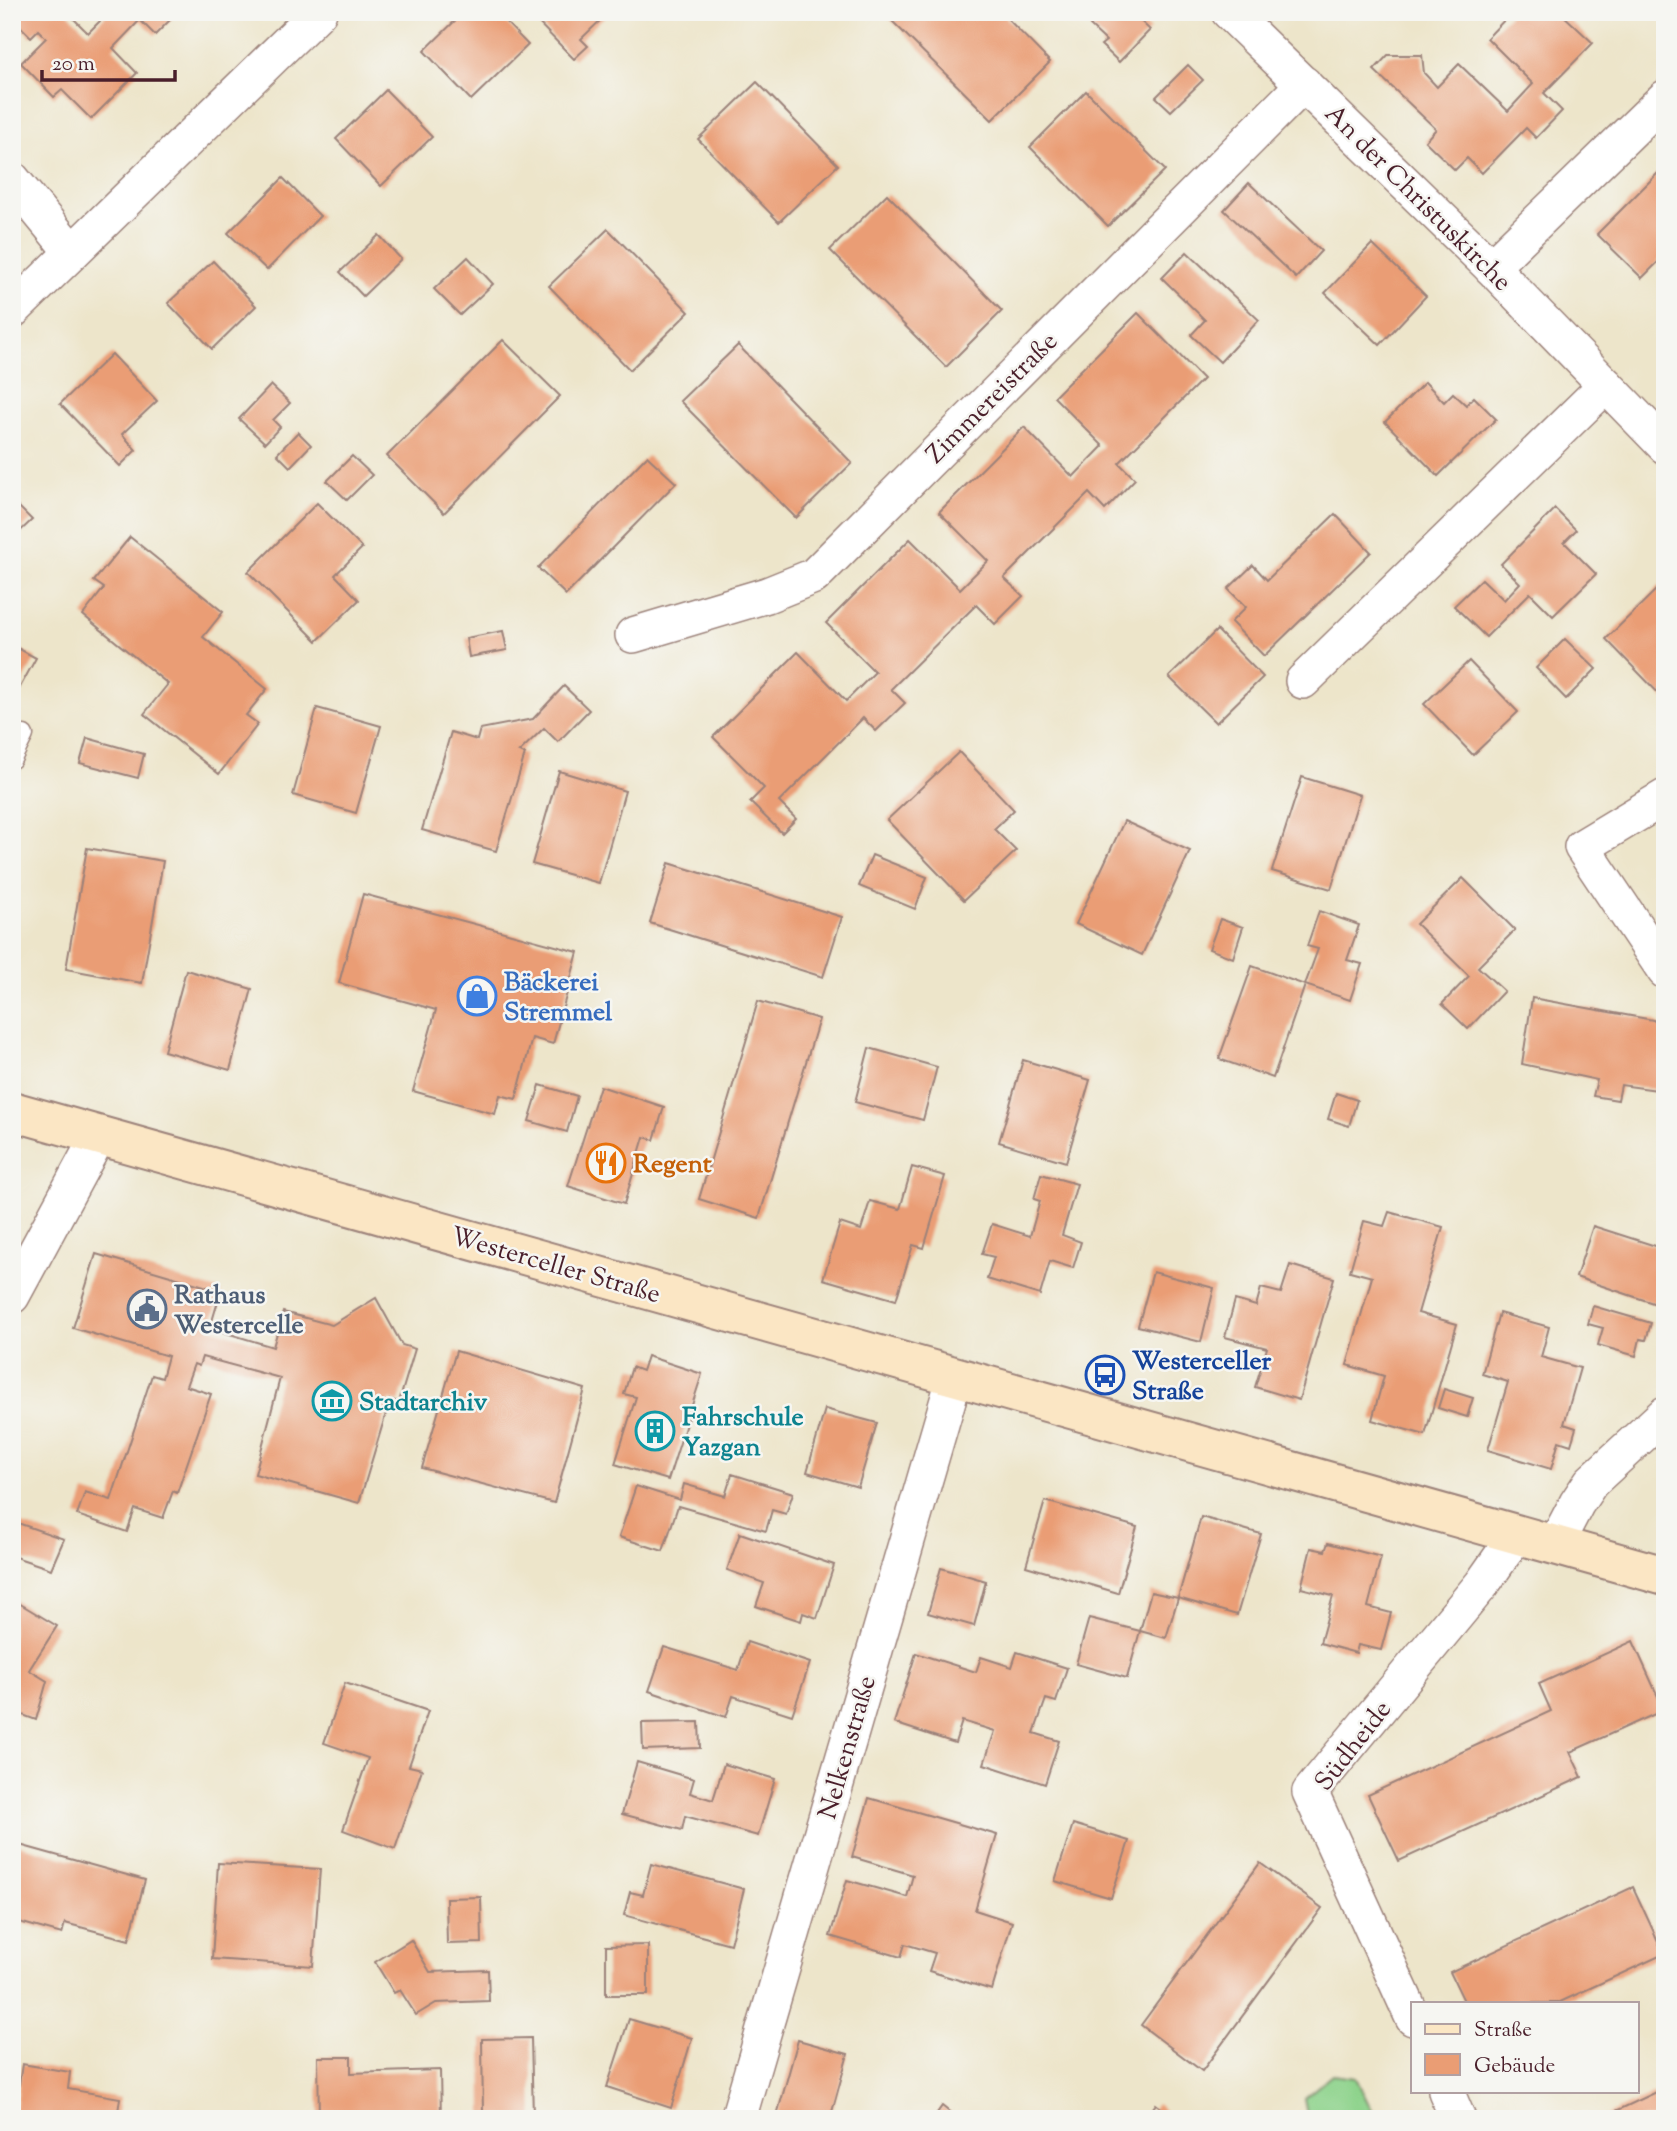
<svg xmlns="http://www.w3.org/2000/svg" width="1677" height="2131" font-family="'Sorts Mill Goudy',serif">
<rect width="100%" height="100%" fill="#f6f6f2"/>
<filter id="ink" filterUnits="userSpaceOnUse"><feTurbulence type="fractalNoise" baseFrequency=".0143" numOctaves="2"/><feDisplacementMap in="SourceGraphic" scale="14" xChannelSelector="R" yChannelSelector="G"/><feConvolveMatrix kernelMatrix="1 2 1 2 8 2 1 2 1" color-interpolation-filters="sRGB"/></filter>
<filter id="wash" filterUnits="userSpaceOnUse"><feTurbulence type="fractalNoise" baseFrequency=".00686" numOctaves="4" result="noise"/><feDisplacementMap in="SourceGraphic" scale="28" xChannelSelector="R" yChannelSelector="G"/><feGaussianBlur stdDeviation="1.57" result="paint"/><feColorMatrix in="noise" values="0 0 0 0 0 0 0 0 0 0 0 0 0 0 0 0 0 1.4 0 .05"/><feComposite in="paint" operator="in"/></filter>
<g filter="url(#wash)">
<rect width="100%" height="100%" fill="#ede5ca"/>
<path fill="#8ed38c" stroke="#6c795c" stroke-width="2" d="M 1332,2075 L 1356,2078 L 1376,2119 L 1308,2119 L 1304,2098 Z"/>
<g id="blocks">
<g fill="#ea9d74">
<path d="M 12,12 L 67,12 L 88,33 L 109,12 L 178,12 L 155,35 L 140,20 L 113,48 L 137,73 L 91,119 L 62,90 L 54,97 L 21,63 L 46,38 L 38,30 L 31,37 L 12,18 Z"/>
<path d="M 464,12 L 496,12 L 528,45 L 471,100 L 424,51 Z"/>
<path d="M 528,12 L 609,12 L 581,39 L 588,46 L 574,59 Z"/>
<path d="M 883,12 L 1001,12 L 1050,62 L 992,120 Z"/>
<path d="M 1103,12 L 1131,12 L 1150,30 L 1119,62 L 1101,45 L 1106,41 L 1090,26 Z"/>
<path d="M 1512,12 L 1560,12 L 1593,43 L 1544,93 L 1562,111 L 1536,138 L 1526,128 L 1482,173 L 1467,158 L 1455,170 L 1425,141 L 1436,129 L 1374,70 L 1388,55 L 1422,55 L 1424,73 L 1437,87 L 1459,64 L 1508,111 L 1533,84 L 1487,38 Z"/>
<path d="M 1188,65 L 1203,80 L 1171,111 L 1156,97 Z"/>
<path d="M 757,82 L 838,165 L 779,222 L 698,139 Z"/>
<path d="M 386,90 L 432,137 L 381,186 L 336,139 Z"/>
<path d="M 1086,91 L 1165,170 L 1108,226 L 1030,147 Z"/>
<path d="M 1665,166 L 1665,255 L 1642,278 L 1597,234 Z"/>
<path d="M 283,178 L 320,216 L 267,270 L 228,233 Z"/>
<path d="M 1249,183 L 1321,251 L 1296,278 L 1224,210 Z"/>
<path d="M 887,194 L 1002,311 L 946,367 L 830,250 Z"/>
<path d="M 608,229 L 689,312 L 630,370 L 549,286 Z"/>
<path d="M 379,235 L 401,259 L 363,296 L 340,272 Z"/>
<path d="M 1372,244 L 1426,296 L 1380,345 L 1325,293 Z"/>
<path d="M 1187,252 L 1259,320 L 1220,362 L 1191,335 L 1205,320 L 1162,278 Z"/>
<path d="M 468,257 L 493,284 L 460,315 L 434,289 Z"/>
<path d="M 213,261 L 256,306 L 212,349 L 168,303 Z"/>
<path d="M 1138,313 L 1203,379 L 1119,463 L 1135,479 L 1105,510 L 1089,493 L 1004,578 L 1023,596 L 995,624 L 976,605 L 891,689 L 905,703 L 876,731 L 863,718 L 779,802 L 796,819 L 782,833 L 750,802 L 764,788 L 713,737 L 798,652 L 846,701 L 875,672 L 826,623 L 910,539 L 960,589 L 988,561 L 939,512 L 1024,427 L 1073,477 L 1103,446 L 1054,397 Z"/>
<path d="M 503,340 L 560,396 L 444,513 L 387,456 Z"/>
<path d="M 738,345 L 852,463 L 796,518 L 680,401 Z"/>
<path d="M 112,354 L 157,401 L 122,434 L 136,450 L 120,466 L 60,404 Z"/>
<path d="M 1425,382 L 1444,402 L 1453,393 L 1466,405 L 1474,397 L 1496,419 L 1438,476 L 1385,422 Z"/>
<path d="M 271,385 L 290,403 L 273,420 L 280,427 L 265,443 L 239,419 Z"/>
<path d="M 298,432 L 311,445 L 290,467 L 277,454 Z"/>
<path d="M 352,456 L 372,475 L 347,500 L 327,481 Z"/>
<path d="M 647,456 L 676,483 L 566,595 L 538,568 Z"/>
<path d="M 12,500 L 32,520 L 12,539 Z"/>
<path d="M 317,503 L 362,548 L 335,575 L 359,600 L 317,641 L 248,572 Z"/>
<path d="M 1555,509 L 1576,530 L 1564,542 L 1596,574 L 1553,616 L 1530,593 L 1486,637 L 1454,606 L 1482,579 L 1504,600 L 1520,583 L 1501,564 Z"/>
<path d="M 1335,514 L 1371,552 L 1264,656 L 1231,622 L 1246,607 L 1228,589 L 1253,565 L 1267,580 Z"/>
<path d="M 130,537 L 223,612 L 203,637 L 267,689 L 246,715 L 258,724 L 219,774 L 144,714 L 168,684 L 83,615 L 104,588 L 94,581 Z"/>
<path d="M 1661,585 L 1665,590 L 1665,700 L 1606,639 Z"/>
<path d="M 1217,630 L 1263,677 L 1216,723 L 1169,677 Z"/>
<path d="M 503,631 L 507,650 L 469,657 L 466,638 Z"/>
<path d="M 1565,639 L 1596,669 L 1566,699 L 1536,668 Z"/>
<path d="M 12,645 L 36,658 L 12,702 Z"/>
<path d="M 1469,661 L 1518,712 L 1473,755 L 1424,704 Z"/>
<path d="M 564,686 L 589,710 L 558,742 L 544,728 L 519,752 L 525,754 L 496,851 L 422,830 L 451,732 L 477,740 L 480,729 L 533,719 Z"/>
<path d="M 317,708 L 381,726 L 356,813 L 293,795 Z"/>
<path d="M 87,738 L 144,754 L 138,778 L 80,763 Z"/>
<path d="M 959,752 L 1014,810 L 994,829 L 1016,851 L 964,900 L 887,820 Z"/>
<path d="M 559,771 L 625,791 L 599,883 L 532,864 Z"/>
<path d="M 1302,777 L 1360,795 L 1331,889 L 1272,871 Z"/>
<path d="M 1124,821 L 1190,851 L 1142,955 L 1076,924 Z"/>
<path d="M 87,848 L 163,861 L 142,983 L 66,969 Z"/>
<path d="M 872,855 L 927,877 L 915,909 L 859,886 Z"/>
<path d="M 669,863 L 842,917 L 823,977 L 650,923 Z"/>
<path d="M 1463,878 L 1515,930 L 1478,967 L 1504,991 L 1468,1029 L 1442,1004 L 1469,976 L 1416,924 Z"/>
<path d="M 363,894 L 578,952 L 553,1044 L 532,1038 L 516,1099 L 500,1095 L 495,1114 L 413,1091 L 436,1010 L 339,983 Z"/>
<path d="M 1319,911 L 1359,925 L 1347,960 L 1362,964 L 1350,1000 L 1305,985 L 1318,949 L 1307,946 Z"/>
<path d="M 1220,919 L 1243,927 L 1233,958 L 1209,949 Z"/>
<path d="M 1252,966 L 1305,985 L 1273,1078 L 1219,1059 Z"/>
<path d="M 186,970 L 252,989 L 230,1070 L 164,1051 Z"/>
<path d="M 1532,998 L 1653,1020 L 1665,1029 L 1665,1091 L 1621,1085 L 1618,1100 L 1593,1096 L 1597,1080 L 1522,1064 Z"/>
<path d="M 758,1001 L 819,1019 L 759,1218 L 699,1199 Z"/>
<path d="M 869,1048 L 937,1067 L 923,1120 L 855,1102 Z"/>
<path d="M 1023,1060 L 1090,1080 L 1066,1162 L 999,1142 Z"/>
<path d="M 540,1085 L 577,1096 L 567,1132 L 529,1121 Z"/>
<path d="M 600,1086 L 664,1107 L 654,1140 L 644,1137 L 624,1204 L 568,1186 Z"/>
<path d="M 1336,1093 L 1357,1100 L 1349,1126 L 1328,1119 Z"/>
<path d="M 912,1167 L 945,1176 L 924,1248 L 913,1245 L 896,1300 L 823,1279 L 840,1223 L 861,1230 L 870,1201 L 900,1209 Z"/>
<path d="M 1041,1174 L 1077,1184 L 1062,1235 L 1081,1242 L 1073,1268 L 1050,1261 L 1040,1295 L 987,1279 L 994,1257 L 982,1254 L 992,1224 L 1030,1236 L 1040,1201 L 1034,1199 Z"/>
<path d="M 1389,1212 L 1443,1227 L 1418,1313 L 1457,1324 L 1425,1435 L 1372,1420 L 1384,1376 L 1347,1365 L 1372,1277 L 1350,1271 L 1364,1221 L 1384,1226 Z"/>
<path d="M 1593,1226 L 1665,1249 L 1665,1307 L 1576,1277 Z"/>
<path d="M 96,1254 L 221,1291 L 210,1328 L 273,1347 L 283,1312 L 332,1325 L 376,1298 L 402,1345 L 415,1349 L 399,1402 L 390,1400 L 359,1503 L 255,1474 L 280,1378 L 202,1357 L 199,1366 L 194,1364 L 186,1386 L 211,1394 L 177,1493 L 173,1491 L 163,1518 L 135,1509 L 127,1532 L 77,1515 L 85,1492 L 111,1500 L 152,1375 L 162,1378 L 168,1356 L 73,1328 Z"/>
<path d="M 1290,1265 L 1334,1278 L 1299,1400 L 1255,1387 L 1267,1348 L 1225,1337 L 1235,1300 L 1256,1306 L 1261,1288 L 1281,1293 Z"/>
<path d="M 1153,1272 L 1214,1288 L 1201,1342 L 1138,1326 Z"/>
<path d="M 1593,1306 L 1651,1323 L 1646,1340 L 1640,1339 L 1636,1356 L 1598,1345 L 1603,1328 L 1588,1324 Z"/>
<path d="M 1499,1313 L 1549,1327 L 1541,1357 L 1580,1368 L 1564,1424 L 1576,1428 L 1571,1445 L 1559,1441 L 1551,1469 L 1488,1450 L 1508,1382 L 1482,1374 Z"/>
<path d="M 456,1351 L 585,1389 L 554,1503 L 422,1468 Z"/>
<path d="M 647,1356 L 702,1374 L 668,1480 L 615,1464 L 636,1397 L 624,1394 L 632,1367 L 642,1371 Z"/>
<path d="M 1444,1389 L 1473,1398 L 1467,1417 L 1438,1408 Z"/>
<path d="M 825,1409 L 877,1423 L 858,1487 L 807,1472 Z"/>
<path d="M 732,1474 L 793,1493 L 786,1514 L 772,1510 L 766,1531 L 678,1506 L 663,1551 L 619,1537 L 636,1486 L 680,1500 L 684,1484 L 725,1496 Z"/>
<path d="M 12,1493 L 20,1498 L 12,1512 Z"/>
<path d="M 1045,1501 L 1137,1527 L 1118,1593 L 1026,1566 Z"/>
<path d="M 1201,1517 L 1261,1534 L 1237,1615 L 1178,1598 Z"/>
<path d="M 12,1521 L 64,1539 L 51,1569 L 12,1556 Z"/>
<path d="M 740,1533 L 834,1565 L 817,1618 L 803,1613 L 801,1621 L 756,1606 L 764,1583 L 727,1570 Z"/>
<path d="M 1328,1543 L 1381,1557 L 1368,1607 L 1391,1613 L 1381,1650 L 1358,1645 L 1356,1653 L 1320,1643 L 1333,1596 L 1301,1588 L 1311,1548 L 1325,1551 Z"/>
<path d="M 941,1568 L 986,1581 L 974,1626 L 928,1613 Z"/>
<path d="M 1151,1592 L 1178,1598 L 1166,1638 L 1140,1631 Z"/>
<path d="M 12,1599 L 57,1626 L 29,1670 L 47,1681 L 36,1720 L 12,1711 Z"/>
<path d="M 1089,1618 L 1140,1631 L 1127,1678 L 1076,1664 Z"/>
<path d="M 1633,1641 L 1664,1710 L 1570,1752 L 1582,1777 L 1399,1861 L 1368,1795 L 1551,1711 L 1539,1684 Z"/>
<path d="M 747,1642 L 810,1663 L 792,1715 L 733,1696 L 726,1717 L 649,1691 L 664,1647 L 738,1670 Z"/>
<path d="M 1017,1652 L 1067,1668 L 1056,1702 L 1046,1699 L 1034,1733 L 1059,1741 L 1045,1784 L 984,1764 L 995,1731 L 962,1721 L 955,1743 L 894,1723 L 916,1653 L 976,1672 L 981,1657 L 1012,1667 Z"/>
<path d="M 345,1683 L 428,1711 L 409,1766 L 422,1769 L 395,1849 L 343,1830 L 368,1758 L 324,1743 Z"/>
<path d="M 699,1722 L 700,1748 L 643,1750 L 642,1723 Z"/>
<path d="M 637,1762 L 694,1779 L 690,1793 L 713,1800 L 724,1764 L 775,1779 L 758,1836 L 685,1816 L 682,1830 L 622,1814 Z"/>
<path d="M 869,1798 L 997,1835 L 975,1910 L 1012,1922 L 992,1990 L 929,1971 L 935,1953 L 905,1944 L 901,1957 L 830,1936 L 847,1880 L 907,1897 L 913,1875 L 852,1857 Z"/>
<path d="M 1073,1824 L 1129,1841 L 1111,1898 L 1055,1881 Z"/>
<path d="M 16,1844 L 145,1880 L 129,1940 L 65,1923 L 62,1934 L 12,1920 L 12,1858 Z"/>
<path d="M 218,1863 L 320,1869 L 313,1966 L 212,1959 Z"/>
<path d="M 1260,1863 L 1322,1908 L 1202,2071 L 1141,2025 Z"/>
<path d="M 651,1864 L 744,1889 L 730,1944 L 624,1915 L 630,1892 L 643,1895 Z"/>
<path d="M 1633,1887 L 1664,1954 L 1558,2003 L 1465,2003 L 1450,1972 Z"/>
<path d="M 481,1897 L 482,1943 L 447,1944 L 446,1898 Z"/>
<path d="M 411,1940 L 430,1972 L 488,1970 L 489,2001 L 436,2003 L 416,2015 L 400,1990 L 394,1993 L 375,1962 Z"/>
<path d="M 648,1945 L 648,1995 L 606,1995 L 606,1946 Z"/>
<path d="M 629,2019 L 692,2038 L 671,2108 L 607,2087 Z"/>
<path d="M 531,2038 L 533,2116 L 483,2116 L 482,2039 Z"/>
<path d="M 798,2040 L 848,2054 L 830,2119 L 776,2119 Z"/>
<path d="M 318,2057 L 351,2057 L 351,2073 L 440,2070 L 441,2119 L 319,2119 Z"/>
<path d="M 22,2064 L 70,2072 L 68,2089 L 120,2098 L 117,2119 L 14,2119 Z"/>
<path d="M 1665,2088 L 1665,2119 L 1599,2119 Z"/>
<path d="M 1156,2104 L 1176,2119 L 1145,2119 Z"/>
<path d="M 942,2106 L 958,2119 L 933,2119 Z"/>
</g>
</g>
</g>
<g filter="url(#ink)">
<use href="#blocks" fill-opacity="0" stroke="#9c827a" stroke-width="2"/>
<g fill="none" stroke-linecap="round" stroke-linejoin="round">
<defs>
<path id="lane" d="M 12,759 L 24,735"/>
<g id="street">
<path d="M 1229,12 L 1491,267 L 1665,446"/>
<path d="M 12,179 L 72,252"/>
<path d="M 1491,267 L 1665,98"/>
<path d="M 12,311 L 319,12"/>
<path d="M 633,635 L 767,595 L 814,576 L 1304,84"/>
<path d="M 1303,681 L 1606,385"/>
<path d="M 1665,797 L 1582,847 L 1665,971"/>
<path d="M 12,1296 L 99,1135"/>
<path d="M 1555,1545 L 1577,1503 L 1591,1482 L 1665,1414"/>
<path d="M 1413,2018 L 1310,1792 L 1482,1584 L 1517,1534"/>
<path d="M 1446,2091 L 1458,2119"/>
<path d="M 738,2119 L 955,1376"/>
</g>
<path id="secondary" d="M 12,1111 L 1665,1576"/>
</defs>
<use href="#lane" stroke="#9c827a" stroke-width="21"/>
<use href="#street" stroke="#9c827a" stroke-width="38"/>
<use href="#secondary" stroke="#9c827a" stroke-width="42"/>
<use href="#lane" stroke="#fff" stroke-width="18"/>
<use href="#street" stroke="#fff" stroke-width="35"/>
<use href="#secondary" stroke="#fbe6c4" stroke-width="38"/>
</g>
</g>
<defs>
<symbol id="shop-ring" viewBox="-11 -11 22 22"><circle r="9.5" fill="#f6f6f2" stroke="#3f7fe0" stroke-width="1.5"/><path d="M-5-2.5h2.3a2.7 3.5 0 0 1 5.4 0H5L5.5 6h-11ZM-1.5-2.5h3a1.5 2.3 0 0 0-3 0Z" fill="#3f7fe0"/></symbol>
<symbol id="restaurant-ring" viewBox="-11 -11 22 22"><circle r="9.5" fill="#f6f6f2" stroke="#e8710a" stroke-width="1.5"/><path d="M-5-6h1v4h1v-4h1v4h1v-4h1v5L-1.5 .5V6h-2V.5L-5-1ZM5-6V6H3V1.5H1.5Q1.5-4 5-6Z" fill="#e8710a"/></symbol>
<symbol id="civic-ring" viewBox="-11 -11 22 22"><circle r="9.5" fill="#f6f6f2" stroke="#5c6f8a" stroke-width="1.5"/><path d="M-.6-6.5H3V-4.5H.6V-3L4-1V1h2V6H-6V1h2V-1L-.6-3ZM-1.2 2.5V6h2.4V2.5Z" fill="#5c6f8a"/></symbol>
<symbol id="bus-ring" viewBox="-11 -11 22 22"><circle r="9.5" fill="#f6f6f2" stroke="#1a4fb4" stroke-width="1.5"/><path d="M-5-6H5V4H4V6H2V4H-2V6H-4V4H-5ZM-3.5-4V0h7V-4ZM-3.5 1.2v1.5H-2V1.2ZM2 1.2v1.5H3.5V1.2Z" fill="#1a4fb4"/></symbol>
<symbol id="museum-ring" viewBox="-11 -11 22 22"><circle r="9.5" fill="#f6f6f2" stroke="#0f9aa8" stroke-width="1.5"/><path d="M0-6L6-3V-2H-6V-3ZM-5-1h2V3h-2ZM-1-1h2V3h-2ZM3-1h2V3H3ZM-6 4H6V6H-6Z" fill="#0f9aa8"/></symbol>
<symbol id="building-ring" viewBox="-11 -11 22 22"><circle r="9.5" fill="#f6f6f2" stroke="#0f9aa8" stroke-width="1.5"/><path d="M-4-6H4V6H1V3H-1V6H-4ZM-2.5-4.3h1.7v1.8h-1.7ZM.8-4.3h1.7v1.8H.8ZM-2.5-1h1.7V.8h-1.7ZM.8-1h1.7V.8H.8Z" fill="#0f9aa8"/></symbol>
</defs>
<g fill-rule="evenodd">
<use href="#shop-ring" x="455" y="974" width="44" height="44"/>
<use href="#restaurant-ring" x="584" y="1141" width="44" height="44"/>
<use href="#civic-ring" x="125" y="1287" width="44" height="44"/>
<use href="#bus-ring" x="1083" y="1353" width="44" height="44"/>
<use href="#museum-ring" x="310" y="1379" width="44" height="44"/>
<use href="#building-ring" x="633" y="1409" width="44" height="44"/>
</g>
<g text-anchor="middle" stroke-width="5" stroke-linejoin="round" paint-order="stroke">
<g font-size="26" fill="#4a1f2b" stroke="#f6f6f2">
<text transform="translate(1419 197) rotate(45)" y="9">An der Christuskirche</text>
<text transform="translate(991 397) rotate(-45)" y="9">Zimmereistraße</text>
<text transform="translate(556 1264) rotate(16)" y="9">Westerceller Straße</text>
<text transform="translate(1352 1745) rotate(-52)" y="9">Südheide</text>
<text transform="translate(846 1747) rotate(-74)" y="9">Nelkenstraße</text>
</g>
<g font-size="26" font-weight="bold" fill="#366cbe" stroke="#f6f6f2" text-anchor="start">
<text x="504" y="990">Bäckerei<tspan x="504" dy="30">Stremmel</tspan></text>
</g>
<g font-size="26" font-weight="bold" fill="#c56008" stroke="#f6f6f2" text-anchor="start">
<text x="633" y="1172">Regent</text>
</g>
<g font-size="26" font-weight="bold" fill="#4e5e75" stroke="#f6f6f2" text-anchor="start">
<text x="174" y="1303">Rathaus<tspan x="174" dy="30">Westercelle</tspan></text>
</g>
<g font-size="26" font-weight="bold" fill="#164399" stroke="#f6f6f2" text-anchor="start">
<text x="1132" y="1369">Westerceller<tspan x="1132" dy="30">Straße</tspan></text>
</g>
<g font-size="26" font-weight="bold" fill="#0d838f" stroke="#f6f6f2" text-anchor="start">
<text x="359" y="1410">Stadtarchiv</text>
<text x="682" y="1425">Fahrschule<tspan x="682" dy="30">Yazgan</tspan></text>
</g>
</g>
<rect width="1677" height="2131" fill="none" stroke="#f6f6f2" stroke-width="42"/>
<rect x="1411" y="2002" width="228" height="91" fill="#f6f6f2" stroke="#b1a0a2" stroke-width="2"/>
<rect x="1425" y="2024" width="35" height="10" fill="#fbe6c4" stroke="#b1a0a2" stroke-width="2"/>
<text x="1474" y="2036" font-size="21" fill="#4a1f2b">Straße</text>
<rect x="1425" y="2054" width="35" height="21" fill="#ea9d74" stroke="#b1a0a2" stroke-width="2"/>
<text x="1474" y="2072" font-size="21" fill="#4a1f2b">Gebäude</text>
<path d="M42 70v10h133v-10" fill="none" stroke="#4a1f2b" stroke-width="3.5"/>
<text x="52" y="70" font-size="21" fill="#4a1f2b" stroke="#f6f6f2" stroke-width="5" paint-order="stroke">20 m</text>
</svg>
